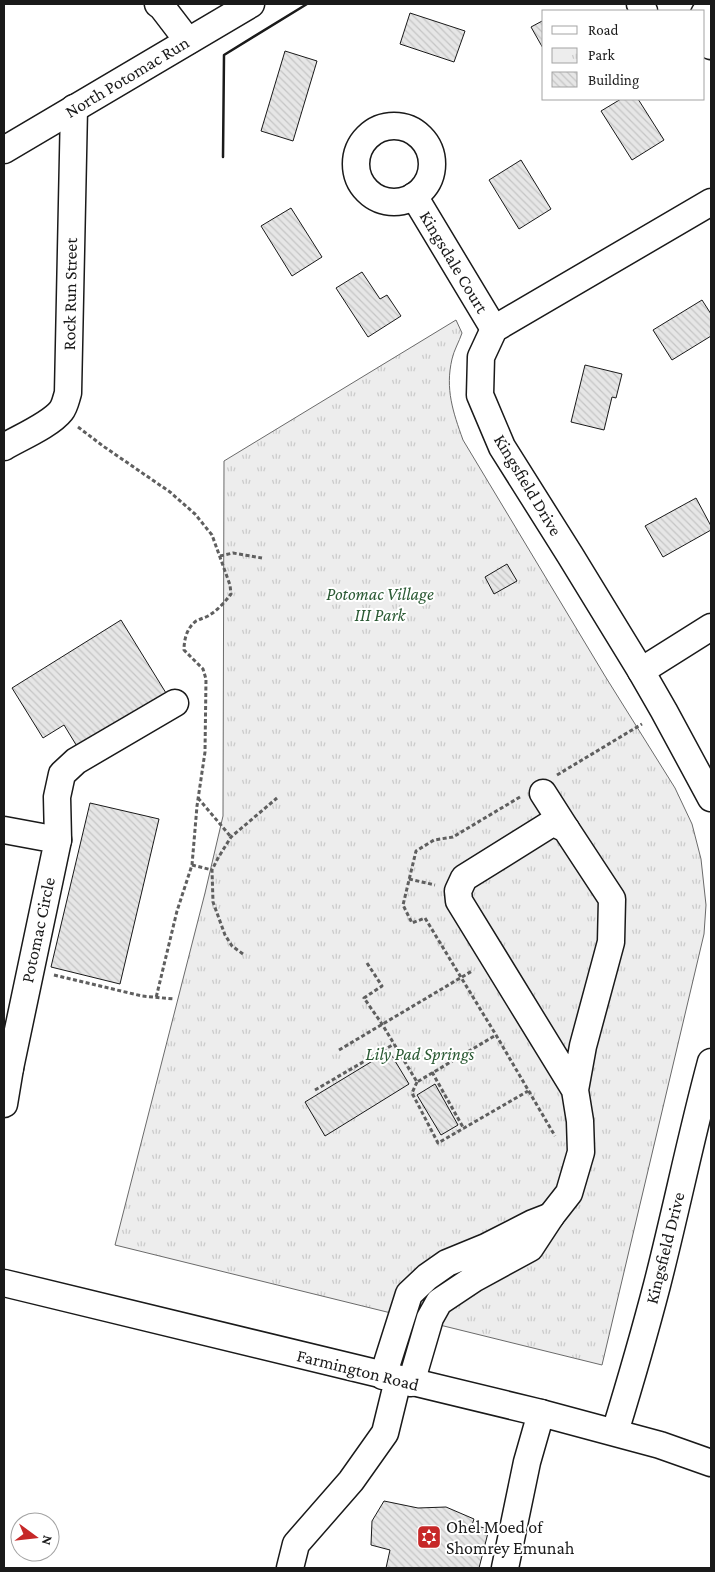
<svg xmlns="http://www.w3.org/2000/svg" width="715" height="1572" font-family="'Crimson Pro',serif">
<defs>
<pattern id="park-tufts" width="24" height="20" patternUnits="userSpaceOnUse" patternTransform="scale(1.25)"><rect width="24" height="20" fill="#ededed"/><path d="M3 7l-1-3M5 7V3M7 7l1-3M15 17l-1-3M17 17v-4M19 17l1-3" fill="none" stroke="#cbcbcb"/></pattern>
<pattern id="building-back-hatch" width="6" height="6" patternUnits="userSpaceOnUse" patternTransform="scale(1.25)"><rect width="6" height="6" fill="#e6e6e6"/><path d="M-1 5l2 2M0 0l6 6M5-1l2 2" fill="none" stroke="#c5c5c5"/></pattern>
</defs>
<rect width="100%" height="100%" fill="#fff"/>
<path fill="url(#park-tufts)" stroke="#6a6a6a" d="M 456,320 L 462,333 C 459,342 454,350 452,359 C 445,389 453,412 463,440 L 605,676 L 675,788 L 692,824 L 701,859 L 706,905 L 704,934 L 602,1365 L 115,1245 L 205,893 L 223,816 L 224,461 Z"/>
<g fill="url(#building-back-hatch)" stroke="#1a1a1a">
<path d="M 410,13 L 465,31 L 454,62 L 400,44 Z"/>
<path d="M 544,20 L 544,50 L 531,27 Z"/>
<path d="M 285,51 L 317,61 L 293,141 L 261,131 Z"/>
<path d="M 621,99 L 638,99 L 664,140 L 632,160 L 601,111 Z"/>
<path d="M 521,160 L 551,209 L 519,229 L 489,180 Z"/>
<path d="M 291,208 L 322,257 L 292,276 L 261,226 Z"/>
<path d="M 362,272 L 380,299 L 387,295 L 401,316 L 368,337 L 336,288 Z"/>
<path d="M 702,300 L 711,314 L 711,336 L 672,360 L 653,330 Z"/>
<path d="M 585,365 L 622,374 L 616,398 L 612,397 L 604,430 L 571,422 Z"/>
<path d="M 696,498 L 711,526 L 711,530 L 663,557 L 645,526 Z"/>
<path d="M 507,564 L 517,581 L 494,594 L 485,577 Z"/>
<path d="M 121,620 L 166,693 L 78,748 L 64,725 L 43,738 L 12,688 Z"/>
<path d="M 90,803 L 159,819 L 120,984 L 51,967 Z"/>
<path d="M 389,1051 L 409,1084 L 325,1136 L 305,1102 Z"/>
<path d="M 435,1084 L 458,1125 L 441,1135 L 417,1095 Z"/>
<path d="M 384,1501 L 418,1508 L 446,1507 L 474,1519 L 472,1525 L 489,1529 L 479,1568 L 386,1568 L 390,1550 L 371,1545 L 372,1521 Z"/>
</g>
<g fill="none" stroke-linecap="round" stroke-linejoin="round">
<defs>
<g id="minor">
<path d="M 158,4 L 162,7 L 188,41"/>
<path d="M 640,4 L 644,11"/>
<path d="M 704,14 L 711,4"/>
<path d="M 704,34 L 711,46"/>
<circle cx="394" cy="164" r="38"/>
<path d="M 4,150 L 251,4"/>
<path d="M 414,196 L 494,329"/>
<path d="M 711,202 L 494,329 L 481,357 L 480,395 L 502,447 L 570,555 L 641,671 L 664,711 L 711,798"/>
<path d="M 4,447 C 19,438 50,425 61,411 C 65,406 66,399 68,393 L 74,108"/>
<path d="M 641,671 L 711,627"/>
<path d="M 543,793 L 566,829"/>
<path d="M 4,830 L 58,840 L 10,1068 L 4,1067"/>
<path d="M 58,840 L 57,797 L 62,774 L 76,761 L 175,703"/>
<path d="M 4,1104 L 10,1068"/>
<path d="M 551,1216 L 569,1193 L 581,1152 L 580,1121 L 575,1090 L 583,1046 L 611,942 L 612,899 L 566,829 L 556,824 L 549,825 L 464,878 L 458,891 L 459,901 L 575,1090"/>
<path d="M 4,1283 L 541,1413 L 660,1445 L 711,1463"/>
<path d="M 383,1376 L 409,1294 L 427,1277 L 447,1263 L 486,1247 L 533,1223 L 551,1216 L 530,1248 L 475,1278 L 439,1302 L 430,1318 L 411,1383"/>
<path d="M 615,1432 C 630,1383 644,1335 657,1285 C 676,1211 691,1136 711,1062"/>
<path d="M 290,1568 L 296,1544 L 351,1481 L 385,1433 L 398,1380"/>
<path d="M 505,1568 L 527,1462 L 541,1413"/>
</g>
</defs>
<use href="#minor" stroke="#1a1a1a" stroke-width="29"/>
<g stroke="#5f5f5f" stroke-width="3" stroke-dasharray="4 2.5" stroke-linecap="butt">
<path d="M 78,427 L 103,446 L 170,492 L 195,514 L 212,535 L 230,585 L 231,594 C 225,602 217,611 208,616 C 204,618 200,619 196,621 C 187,628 184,639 184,650 L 203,669 L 206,679 L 205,752 L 197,806 L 192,865 L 177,911 L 156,998"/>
<path d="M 220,556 L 233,553 L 262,558"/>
<path d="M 557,775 L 642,724"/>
<path d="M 520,797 L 453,837 L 434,840 L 416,851 L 403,905 L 412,923 L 425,918 L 496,1035 L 555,1136"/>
<path d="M 198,798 L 231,837"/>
<path d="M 192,865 L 212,870"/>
<path d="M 409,879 L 435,885"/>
<path d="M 243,954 L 232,946 L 225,935 L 213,902 L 212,870 L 218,858 L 231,837 L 277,798"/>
<path d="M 367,963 L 382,986 L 364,998 L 382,1024 L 417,1082 L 496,1035"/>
<path d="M 54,975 L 142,996 L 174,999"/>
<path d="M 339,1050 L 472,971"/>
<path d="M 432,1072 L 464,1129"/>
<path d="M 417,1082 L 412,1093 L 438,1143 L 528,1091"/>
<path d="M 315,1090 L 394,1044"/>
</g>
<use href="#minor" stroke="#fff" stroke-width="26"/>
<path stroke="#1a1a1a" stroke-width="2.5" d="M 223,157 L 224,55 L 307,4"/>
</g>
<defs>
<symbol id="synagogue-square" viewBox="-11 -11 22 22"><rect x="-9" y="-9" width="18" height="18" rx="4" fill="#c62828" stroke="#fff"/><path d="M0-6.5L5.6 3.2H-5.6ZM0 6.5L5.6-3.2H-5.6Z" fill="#fff"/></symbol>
</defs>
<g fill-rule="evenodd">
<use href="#synagogue-square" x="415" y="1523" width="28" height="28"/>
</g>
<g text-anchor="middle" stroke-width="4" stroke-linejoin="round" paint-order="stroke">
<g font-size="18" fill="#1a1a1a" stroke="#fff">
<text transform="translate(127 77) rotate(-31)" y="6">North Potomac Run</text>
<text transform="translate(454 262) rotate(59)" y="6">Kingsdale Court</text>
<text transform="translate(70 294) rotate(-89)" y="6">Rock Run Street</text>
<text transform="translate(528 485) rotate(59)" y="6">Kingsfield Drive</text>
<text transform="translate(38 930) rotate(-78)" y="6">Potomac Circle</text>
<text transform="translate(665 1248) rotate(-76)" y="6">Kingsfield Drive</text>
<text transform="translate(358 1370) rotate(14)" y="6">Farmington Road</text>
</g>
<g font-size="18" font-style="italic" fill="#2b5a34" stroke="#fff">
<text x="380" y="600">Potomac Village<tspan x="380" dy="21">III Park</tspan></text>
<text x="420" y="1060">Lily Pad Springs</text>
</g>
<g font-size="18" fill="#1a1a1a" stroke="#fff" text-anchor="start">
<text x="446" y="1533">Ohel Moed of<tspan x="446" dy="21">Shomrey Emunah</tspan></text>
</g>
</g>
<rect width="715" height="1572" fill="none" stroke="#1a1a1a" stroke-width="10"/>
<rect x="542" y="10" width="162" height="90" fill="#ffffff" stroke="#a3a3a3"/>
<rect x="552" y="26" width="25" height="8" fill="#ffffff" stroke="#a3a3a3"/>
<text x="588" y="35" font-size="15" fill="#1a1a1a">Road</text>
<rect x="552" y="48" width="25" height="15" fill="url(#park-tufts)" stroke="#a3a3a3"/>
<text x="588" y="60" font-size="15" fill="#1a1a1a">Park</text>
<rect x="552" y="72" width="25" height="15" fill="url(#building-back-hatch)" stroke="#a3a3a3"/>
<text x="588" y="85" font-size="15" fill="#1a1a1a">Building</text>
<g transform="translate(35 1537) rotate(105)"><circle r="24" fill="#ffffff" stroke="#a3a3a3"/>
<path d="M0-4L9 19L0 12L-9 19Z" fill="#c62828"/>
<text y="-8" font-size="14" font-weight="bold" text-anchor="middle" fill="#1a1a1a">N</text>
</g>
</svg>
